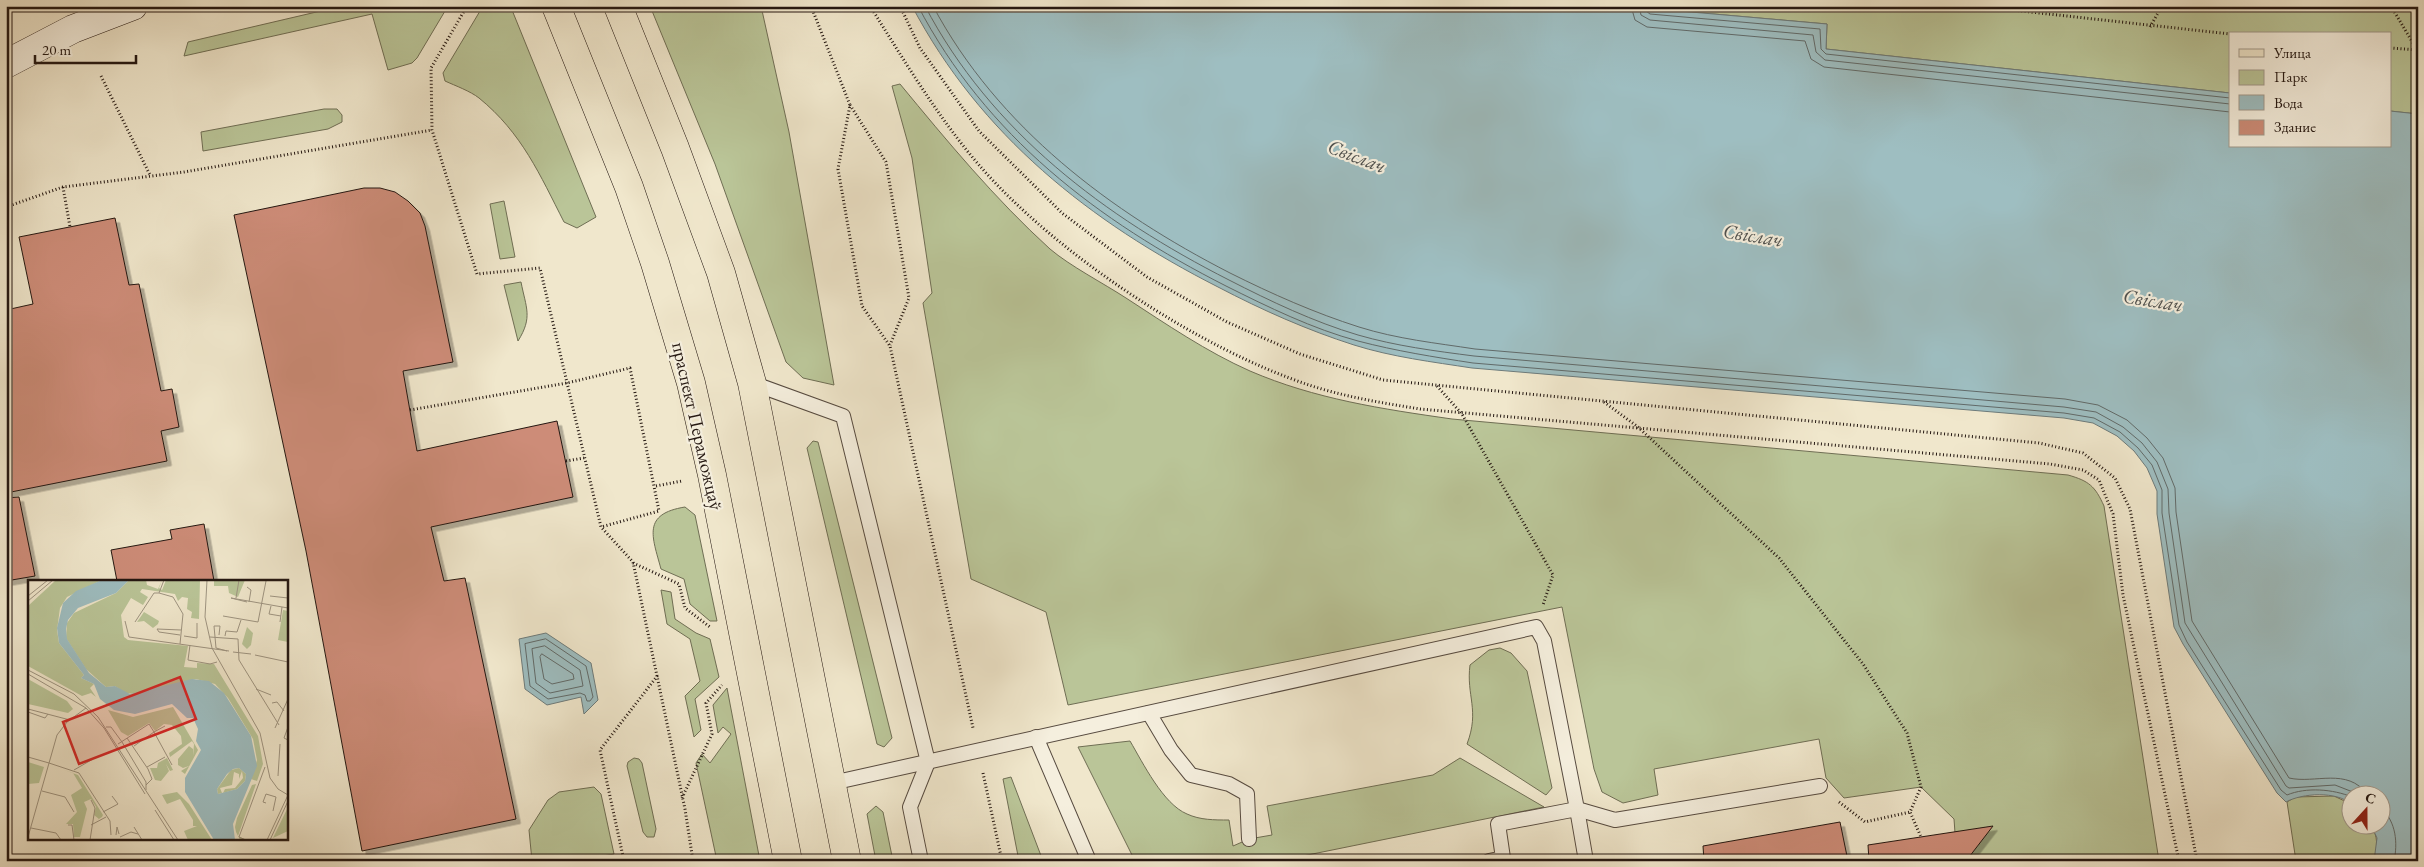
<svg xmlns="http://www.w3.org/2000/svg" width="2424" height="867" font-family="'EB Garamond',serif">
<defs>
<filter id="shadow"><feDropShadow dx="4.5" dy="4.5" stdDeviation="0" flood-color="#0004"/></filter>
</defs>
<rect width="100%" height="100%" fill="#f0e7cc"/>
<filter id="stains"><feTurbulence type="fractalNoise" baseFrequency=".004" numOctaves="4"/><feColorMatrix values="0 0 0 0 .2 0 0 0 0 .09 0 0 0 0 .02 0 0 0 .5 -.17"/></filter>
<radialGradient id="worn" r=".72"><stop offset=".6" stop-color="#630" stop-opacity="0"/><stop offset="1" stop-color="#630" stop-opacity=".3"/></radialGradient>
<g fill="#bac598" stroke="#6f6e54">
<path d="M 342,6 L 448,6 L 417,58 L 412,63 L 388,70 L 372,14 L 184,56 L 188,42 Z"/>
<path d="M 483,6 L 510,6 L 512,10 L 596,217 L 577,228 L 564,222 C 540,175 522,133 479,98 C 470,91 456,86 445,81 L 443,73 Z"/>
<path d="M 650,6 L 761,6 L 789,132 L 834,385 L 803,378 L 786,362 L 715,164 Z"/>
<path d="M 1623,6 L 2418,6 L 2418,114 L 2390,111 L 2390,34 L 2230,34 L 2230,93 L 1826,49 L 1827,24 Z"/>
<path d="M 900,84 C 947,141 995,199 1050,249 C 1070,266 1103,283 1126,298 C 1166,324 1207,352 1250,371 C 1315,399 1382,409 1452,419 L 2068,475 C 2089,481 2095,486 2104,506 L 2159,861 L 1957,861 L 1954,819 L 1921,787 L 1844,798 L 1826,778 L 1819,739 L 1654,769 L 1658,795 L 1623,803 L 1602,792 L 1594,769 L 1562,607 L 1068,705 L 1046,612 L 971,579 L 923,303 L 932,293 L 912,158 L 892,86 Z"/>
<path d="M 324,109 L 337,109 L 342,115 L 342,122 L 328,129 L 203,151 L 201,132 Z"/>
<path d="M 504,201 L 515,257 L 500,259 L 490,204 Z"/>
<path d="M 521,282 C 526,308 533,317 518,341 L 504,285 Z"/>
<path d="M 813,441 L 818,442 L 892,738 L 884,747 L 877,744 L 807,448 Z"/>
<path d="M 685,507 L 695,515 L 717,621 L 710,621 L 690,604 L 684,579 L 661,569 C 652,536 642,514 685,507 Z"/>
<path d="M 661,590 L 671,592 L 675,619 L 696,633 L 710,639 L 719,677 L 695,699 L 701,730 L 694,737 L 685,696 L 700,681 L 690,639 L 667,624 Z"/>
<path d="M 1500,648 L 1511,653 L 1527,671 L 1552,788 L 1546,795 L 1467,744 C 1480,710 1466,696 1470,665 L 1489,650 Z"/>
<path d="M 727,688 L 760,861 L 717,861 L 696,763 L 702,754 L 710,763 L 731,734 L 723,727 L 718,733 L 713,705 Z"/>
<path d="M 1130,741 C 1143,763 1163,804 1187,814 C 1200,820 1214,820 1229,820 L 1233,846 L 1249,839 L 1272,835 L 1267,806 L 1433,775 L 1460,758 L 1544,807 L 1278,861 L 1135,861 L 1078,747 Z"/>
<path d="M 634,758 L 639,759 L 642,763 L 656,829 L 654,837 L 647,837 L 643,832 L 627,766 L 628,762 Z"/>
<path d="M 1011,777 L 1043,861 L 1019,861 L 1003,779 Z"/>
<path d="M 594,787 L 601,794 L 614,854 L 574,861 L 532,861 L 529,830 L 548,800 L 559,792 Z"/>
<path d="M 2334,796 L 2351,804 L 2352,824 L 2371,825 C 2378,836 2378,848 2374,861 L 2296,861 L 2287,802 L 2295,797 Z"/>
<path d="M 876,806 L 883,812 L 893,861 L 876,861 L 867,814 Z"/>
</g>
<g fill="#9ebec1" stroke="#6d7b7b">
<path d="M 912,6 L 1623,6 L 1827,24 L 1826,49 L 2230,93 L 2230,146 L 2390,146 L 2390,111 L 2418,114 L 2418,861 L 2374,861 L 2377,838 L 2371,825 L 2382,824 L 2382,794 L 2352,794 L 2351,804 C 2337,791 2302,793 2286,802 L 2277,793 L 2183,644 L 2174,627 L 2157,514 L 2157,491 L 2147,468 L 2134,451 L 2117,436 L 2093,423 L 2064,418 L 1472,368 C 1433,362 1392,357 1354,345 C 1307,330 1262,310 1218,287 C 1090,222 980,135 912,6 Z"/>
<path d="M 546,633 L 591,663 L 598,700 L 584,714 L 581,697 L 547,705 L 525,689 L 519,639 Z"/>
</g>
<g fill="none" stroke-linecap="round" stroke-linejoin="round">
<g stroke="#616a69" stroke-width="1">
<path d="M 918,6 C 986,136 1098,221 1226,286 C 1268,307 1313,329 1358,341 C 1396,351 1434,357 1473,363 L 2064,413 L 2094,418 L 2120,432 L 2138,448 L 2152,465 L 2162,490 L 2162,513 L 2179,625 L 2187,642 L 2281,790 L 2287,795 C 2306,787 2333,789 2352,797"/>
<path d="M 925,6 C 991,132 1105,217 1229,280 C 1270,301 1314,322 1358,335 C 1396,346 1435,351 1474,356 L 2064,407 L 2096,412 L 2123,427 L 2142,443 L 2157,462 L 2168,489 L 2169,513 L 2185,623 L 2286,786 L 2289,788 L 2335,785 L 2358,794"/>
<path d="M 933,6 C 998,128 1111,212 1230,273 C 1272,294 1315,313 1359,327 C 1397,339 1436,343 1475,349 L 2065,399 L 2098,405 L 2127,420 L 2147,438 L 2163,458 L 2175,488 L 2176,512 L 2192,621 L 2289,778 C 2315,784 2347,767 2367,794"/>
<path d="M 1631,6 L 1635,20 L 1647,27 L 1805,41 L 1811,59 L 1824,67 L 2230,112"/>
<path d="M 1639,6 L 1641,15 L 1650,20 L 1813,35 L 1816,52 L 1825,60 L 2230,104"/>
<path d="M 1645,6 L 1646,11 L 1650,14 L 1820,29 L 1821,49 L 1826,54 L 2230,98"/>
<path d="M 546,639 L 586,666 L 593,697 L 590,701 L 587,701 L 585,695 L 580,693 L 548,699 L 530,686 L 525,644 Z"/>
<path d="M 545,646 L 580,670 L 583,686 L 550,693 L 536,683 L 532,649 Z"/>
<path d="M 542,654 L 573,674 L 574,679 L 552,684 L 544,679 L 540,657 Z"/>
<path d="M 2382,809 C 2396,822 2398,843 2394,861"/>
</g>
</g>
<g fill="#cd8c78" stroke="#241711" filter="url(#shadow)">
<path d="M 364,188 L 380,188 L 395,192 L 408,201 L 420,213 L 425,226 L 453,362 L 403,371 L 417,451 L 557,421 L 573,497 L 431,527 L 444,581 L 465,578 L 516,819 L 362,851 L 306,551 L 234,215 Z"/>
<path d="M 115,218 L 129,285 L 139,284 L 161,391 L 172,389 L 179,427 L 161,431 L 167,461 L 6,493 L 6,310 L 33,304 L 19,237 Z"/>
<path d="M 19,497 L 35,576 L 6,581 L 6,498 Z"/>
<path d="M 204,524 L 214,581 L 117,581 L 111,550 L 172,539 L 170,530 Z"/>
<path d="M 1840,822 L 1848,861 L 1704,861 L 1703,846 Z"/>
<path d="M 1993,826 L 1966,861 L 1869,861 L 1868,845 Z"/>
</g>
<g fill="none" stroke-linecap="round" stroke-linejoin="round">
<defs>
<g id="lane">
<path d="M 752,383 L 843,416 L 928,762 L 910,807 L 921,861"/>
<path d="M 1149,713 L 1171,750 L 1191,775 L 1229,784 L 1247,794 L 1249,839"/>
<path d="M 1036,737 L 1089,861"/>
<path d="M 832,783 L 1536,627 L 1544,641 L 1577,809 L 1615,820 L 1820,786"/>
<path d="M 1489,861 L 1503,858 L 1498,824 L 1577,809 L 1586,861"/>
</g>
<path id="secondary" d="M 6,64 L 73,29 L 133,6"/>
<g id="primary">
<path d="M 556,6 L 629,187 L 655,263 L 691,383 L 712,475 L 788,861"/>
<path d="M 618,6 L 675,148 L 721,273 L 752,383 L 847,861"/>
</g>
</defs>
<use href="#lane" stroke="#574b40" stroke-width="16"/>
<use href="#secondary" stroke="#241711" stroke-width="29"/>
<use href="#primary" stroke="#241711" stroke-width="29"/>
<g stroke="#241711" stroke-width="3" stroke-dasharray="1 2.5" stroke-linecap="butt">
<path d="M 467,6 L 431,68 L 432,130 L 477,274 L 540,268 L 601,527 L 633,562 L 685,809 L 693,861"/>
<path d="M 811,6 L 850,105 L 838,169 L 862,306 L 890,346 L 973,728"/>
<path d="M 870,6 C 904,60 937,116 979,165 C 1056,254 1198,348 1309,385 C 1345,397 1383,403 1420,409 L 2050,464 L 2083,470 L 2099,480 L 2113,514 L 2123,595 L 2179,861"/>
<path d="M 900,6 L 920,48 L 979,131 L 1062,213 L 1147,277 L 1227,322 L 1300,354 L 1383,380 L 2039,443 L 2083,453 L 2115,478 L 2130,509 L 2197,861"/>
<path d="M 1976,6 L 2230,34"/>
<path d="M 2391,6 L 2417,50"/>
<path d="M 2150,27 L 2162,6"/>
<path d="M 2390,48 L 2417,50"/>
<path d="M 101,76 L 150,175"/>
<path d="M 850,105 L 886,162 L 909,298 L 890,345"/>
<path d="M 63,187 L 70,227"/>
<path d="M 6,207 L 63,187 L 184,172 L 432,130"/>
<path d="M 1437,386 L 1462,414 L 1553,575 L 1543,605"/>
<path d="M 1604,402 L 1638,427 L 1779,558 L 1863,664 L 1907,733 L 1921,787 L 1910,812 L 1921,837"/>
<path d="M 410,410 L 567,383 L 630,368 L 659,511 L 601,527"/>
<path d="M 566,461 L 584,458"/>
<path d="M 656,486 L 682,481"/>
<path d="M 633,563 L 679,584 L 685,608 L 710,627"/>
<path d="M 983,773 L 1002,861"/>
<path d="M 682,798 L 712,734 L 706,703 L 722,685"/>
<path d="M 1839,802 L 1865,822 L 1910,812"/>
<path d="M 624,861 L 600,750 L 658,675"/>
</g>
<use href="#lane" stroke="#f5efde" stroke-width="14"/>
<use href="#secondary" stroke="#f5efde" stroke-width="28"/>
<use href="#primary" stroke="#f0e7cc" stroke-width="28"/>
</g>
<g text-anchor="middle" stroke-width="4.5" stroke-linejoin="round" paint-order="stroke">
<g font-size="19" fill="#241711" stroke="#f5efde">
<text transform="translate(698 426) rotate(77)" y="7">праспект Пераможцаў</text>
</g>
<g font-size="20" font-style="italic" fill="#4f514f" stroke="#f5efde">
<text transform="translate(1357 156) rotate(21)" y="7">Свіслач</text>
<text transform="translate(1753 235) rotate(9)" y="7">Свіслач</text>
<text transform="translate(2153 300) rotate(9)" y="7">Свіслач</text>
</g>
</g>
<g transform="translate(28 580)">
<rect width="260" height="260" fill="#f0e7cc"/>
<path d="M 28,0 L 74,0 L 39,17 L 32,28 L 29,50 L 31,63 L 56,95 L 53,98 L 66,104 L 62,108 L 68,117 L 63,113 L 54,116 L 0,86 L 0,26 ZM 101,0 L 118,0 L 119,5 L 130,9 L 134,0 L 131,8 L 134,10 L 138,0 L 172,0 L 171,39 L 163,38 L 164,32 L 159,29 L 160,18 L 154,17 L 150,21 L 147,14 L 114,9 L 112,12 L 120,17 L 115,25 L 103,18 L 93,35 L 96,57 L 100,60 L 160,66 L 156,87 L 169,88 L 169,83 L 186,84 L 230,156 L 235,184 L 229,201 L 223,199 L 229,180 L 225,159 L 200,118 L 187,104 L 168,99 L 108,114 L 97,113 L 87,106 L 78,107 L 58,89 L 38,58 L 39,43 L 46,33 L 88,13 ZM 186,0 L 217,0 L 210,17 L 201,13 L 200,6 L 186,6 ZM 255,30 L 260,31 L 260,62 L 250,60 ZM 116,32 L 131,41 L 130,44 L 125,48 L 116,41 L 109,42 ZM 219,47 L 225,53 L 223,65 L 219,69 L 214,64 ZM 0,99 L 39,121 L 45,129 L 40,133 L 0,124 ZM 145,127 L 170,170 L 157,194 L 153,191 L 161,186 L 152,189 L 155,188 L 150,185 L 150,179 L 161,166 L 165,169 L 165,176 L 166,164 L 164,161 L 142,177 L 141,173 L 154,164 L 153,156 L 144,145 L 136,144 L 127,151 L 121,143 L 100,156 L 93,152 L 80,130 L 105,137 ZM 139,178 L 145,190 L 142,191 L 138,184 L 141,191 L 133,201 L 127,200 L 122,188 L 129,188 L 130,183 ZM 0,182 L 16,187 L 11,203 L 0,204 ZM 211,188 L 218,194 L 217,201 L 209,209 L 195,213 L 197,209 L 207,208 L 215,198 L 214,191 L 211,199 L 211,194 L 206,192 L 204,205 L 192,208 L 194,213 L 190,214 L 189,209 L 203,190 ZM 36,190 L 50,195 L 75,235 L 74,237 L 66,242 L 71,239 L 66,235 L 68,227 L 63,219 L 56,222 L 59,229 L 52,257 L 46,257 L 45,244 L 38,244 L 49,232 L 43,215 L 54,208 L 45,193 ZM 228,204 L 210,256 L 218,260 L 212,260 L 208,252 L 207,247 L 209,238 L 224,205 ZM 149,212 L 161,224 L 184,260 L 160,260 L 156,251 L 169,246 L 165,246 L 165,240 L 152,219 L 139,224 L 134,215 ZM 260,227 L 260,251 L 245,258 Z" fill="#bac598"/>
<path d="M 74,0 L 101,0 L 88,13 L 50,28 L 40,40 L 38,49 L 39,59 L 61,93 L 78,107 L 87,106 L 102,114 L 164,99 L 181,101 L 196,113 L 223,156 L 229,186 L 205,244 L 207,260 L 186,260 L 157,212 L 157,198 L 173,170 L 168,161 L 170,149 L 165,138 L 159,138 L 144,124 L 107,134 L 86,130 L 72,119 L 66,104 L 53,98 L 56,95 L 31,63 L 29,48 L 35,23 L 48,11 ZM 211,188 L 218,194 L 217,201 L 209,209 L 190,214 L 189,209 L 199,194 L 205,189 Z" fill="#9ebec1" fill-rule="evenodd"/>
<path fill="none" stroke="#9e9481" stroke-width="1" d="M 136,0 L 131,13 L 145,17 L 155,34 L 152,64M 179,0 L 177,37 L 184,68 L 232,153 L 242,198 L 250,209 L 260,215M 219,7 L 223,10 L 221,22M 0,16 L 20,0M 242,16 L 260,18M 208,18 L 211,0M 0,21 L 25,0M 219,22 L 203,18 L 260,28M 243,26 L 241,34 L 253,36M 195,36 L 230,42 L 238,1M 97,41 L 101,57 L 201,71M 107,42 L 126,13 L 131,13M 252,42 L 254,27M 152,55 L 131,52 L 129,49 L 153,50M 191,55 L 192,46 L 186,46 L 188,68 L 199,71M 156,56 L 169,58 L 169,43M 197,56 L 198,51 L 209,52 L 213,40M 182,57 L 210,59 L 211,80 L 251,145M 162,65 L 160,80 L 182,84 L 189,82M 205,72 L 223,74M 227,75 L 260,82M 0,90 L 46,114 L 70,137 L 150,260M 0,94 L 58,128 L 76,148 L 117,214M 228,109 L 243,115M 244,123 L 249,122 L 256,131M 0,129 L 42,140M 0,132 L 17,138 L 20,134M 78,147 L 83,147 L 94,162 L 118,202 L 118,210M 260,147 L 256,158 L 260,160M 247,148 L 260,119M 99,158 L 120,189 L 124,199 L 118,205M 90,164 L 121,144 L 126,152 L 137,146M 106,166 L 126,152 L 144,185M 0,177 L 21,183M 21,183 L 51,193 L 82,241 L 83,255M 119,187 L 137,177M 46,190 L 65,179M 250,196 L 252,164M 14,211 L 37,217 L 46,232M 238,223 L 235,222 L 238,214 L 248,217 L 245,231M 127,230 L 146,260M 75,232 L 90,224 L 84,216M 40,245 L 44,245 L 46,260M 63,245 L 78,237M 106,247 L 114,260M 3,248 L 28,253 L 33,260M 88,255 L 89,247 L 91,254M 0,257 L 29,155 L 39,142 L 58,128M 92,257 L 103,252 L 110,254M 62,260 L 67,228 L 63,220M 218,260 L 211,257 L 237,187M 239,260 L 260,215M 242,260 L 260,221"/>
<path fill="#d62828" fill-opacity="0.15" stroke="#d62828" stroke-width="2.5" d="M 152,97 L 168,139 L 51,184 L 35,142 Z"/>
<rect width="260" height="260" fill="none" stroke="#241711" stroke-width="2.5"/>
</g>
<rect width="2424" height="867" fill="none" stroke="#f0e7cc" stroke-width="25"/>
<rect x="8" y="8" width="2409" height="852" fill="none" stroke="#241711" stroke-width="2.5"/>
<rect x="12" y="12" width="2399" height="842" fill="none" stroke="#241711"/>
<rect x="2229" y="32" width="162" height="115" fill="#f5efde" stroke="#a1998c"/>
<rect x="2239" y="49" width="25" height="8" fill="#f0e7cc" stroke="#a1998c"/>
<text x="2274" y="58" font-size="15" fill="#241711">Улица</text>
<rect x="2239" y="70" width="25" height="15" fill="#bac598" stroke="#a1998c"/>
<text x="2274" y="82" font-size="15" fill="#241711">Парк</text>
<rect x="2239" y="95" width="25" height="15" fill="#9ebec1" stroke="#a1998c"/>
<text x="2274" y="108" font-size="15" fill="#241711">Вода</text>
<rect x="2239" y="120" width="25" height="15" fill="#cd8c78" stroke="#a1998c"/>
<text x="2274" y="132" font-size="15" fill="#241711">Здание</text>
<g transform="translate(2366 810) rotate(21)"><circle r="24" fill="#f5efde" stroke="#a1998c"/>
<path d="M0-4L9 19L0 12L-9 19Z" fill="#8f2418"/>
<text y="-8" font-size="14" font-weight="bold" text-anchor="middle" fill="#241711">С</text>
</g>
<path d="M35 55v8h101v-8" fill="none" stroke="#241711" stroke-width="2.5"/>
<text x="42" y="55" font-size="15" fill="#241711" stroke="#f5efde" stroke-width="4" paint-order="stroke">20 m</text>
<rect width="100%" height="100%" filter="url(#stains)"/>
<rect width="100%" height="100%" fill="url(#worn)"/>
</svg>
